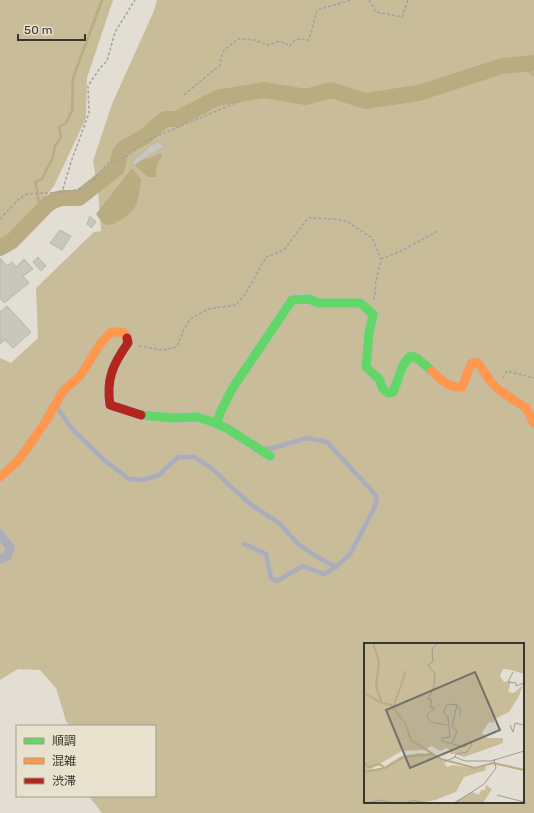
<svg xmlns="http://www.w3.org/2000/svg" width="534" height="813" font-family="Rubik,'Noto Sans JP',sans-serif">
<rect width="100%" height="100%" fill="#e2ded4"/>
<g fill="#c8bc99" fill-rule="evenodd">
<path d="M 0,0 L 113,0 L 87,78 L 86,118 L 54,186 L 28,219 L 0,240 Z"/>
<path d="M 157,0 L 534,0 L 534,813 L 102,813 L 89,796 L 155,796 L 155,726 L 70,726 L 66,721 L 56,688 L 40,670 L 18,669 L 0,680 L 0,358 L 11,363 L 38,338 L 36,288 L 94,232 L 101,231 L 98,190 L 93,161 L 112,104 L 153,13 ZM 365,644 L 523,644 L 523,802 L 365,802 Z"/>
</g>
<g fill="#baac81">
<path d="M 161,153 L 163,155 C 157,163 156,168 156,177 L 148,177 L 135,166 L 137,162 L 140,159 L 148,159 Z"/>
<path d="M 132,168 L 141,179 C 140,187 139,199 135,207 C 132,213 115,226 107,225 C 103,224 99,218 96,214 Z"/>
</g>
<g fill="none" stroke-linecap="round" stroke-linejoin="round">
<g stroke="#baac81" stroke-width="2.5">
<path d="M 524,64 L 532,74 L 534,75"/>
<path d="M 40,213 L 37,189 L 35,182 L 42,179 L 53,157 L 55,146 L 61,137 L 59,127 L 66,123 L 72,111 L 73,78 L 102,0"/>
</g>
<path stroke="#baac81" stroke-width="16" d="M 0,248 L 12,241 L 48,204 L 55,200 L 62,198 L 79,198 L 117,168 L 120,153 L 124,148 L 144,137 L 165,119 L 177,119 L 217,98 L 264,90 L 306,97 L 331,90 L 365,101 L 419,93 L 502,66 L 534,63"/>
</g>
<g fill="#c9c6be" stroke="#b9b6ae">
<path d="M 157,142 L 165,146 L 134,165 L 132,162 L 152,144 L 154,145 Z"/>
<path d="M 90,216 L 96,222 L 91,228 L 87,224 Z"/>
<path d="M 60,230 L 71,236 L 62,250 L 50,243 Z"/>
<path d="M 38,257 L 46,266 L 41,271 L 33,262 Z"/>
<path d="M 0,258 L 7,266 L 12,262 L 16,267 L 24,259 L 33,269 L 23,276 L 29,283 L 4,303 L 0,298 Z"/>
<path d="M 7,306 L 31,332 L 13,348 L 5,340 L 0,344 L 0,312 Z"/>
</g>
<g fill="none" stroke-linecap="round" stroke-linejoin="round">
<defs>
<g id="lane">
<path d="M 57,407 L 72,429 L 105,461 L 129,479 L 142,480 L 159,475 L 178,457 L 194,457 L 210,467 L 250,504 L 279,523 L 298,544 L 319,558 L 336,567 L 324,574 L 303,566 L 277,581 L 271,578 L 266,554 L 244,544"/>
<path d="M 265,448 L 273,448 L 307,438 L 327,442 L 373,492 L 377,498 L 374,509 L 350,554 L 336,567"/>
</g>
<path id="street" d="M 0,534 L 10,548 L 7,557 L 0,559"/>
<g id="fast">
<path d="M 141,415 L 173,418 L 197,417 L 210,421 L 228,429 L 270,456"/>
<path d="M 217,423 L 220,413 L 232,389 L 292,300 L 309,299 L 319,303 L 360,303 L 373,314 L 369,333 L 366,367 L 379,379 L 383,389 L 388,393 L 393,392 C 399,380 400,364 411,356 L 418,359 L 432,371"/>
</g>
<g id="slow">
<path d="M 432,371 C 441,380 449,388 462,387 L 471,364 L 475,362 L 479,364 L 490,381 L 499,390 L 526,408 L 534,423"/>
<path d="M 0,477 L 19,460 L 46,421 L 63,391 L 81,375 L 100,344 L 111,332 L 123,332 L 127,338"/>
</g>
<path id="jam" d="M 127,338 L 128,343 C 113,364 106,379 110,405 L 141,415"/>
</defs>
<use href="#lane" stroke="#bfbcb4" stroke-width="6"/>
<use href="#street" stroke="#bfbcb4" stroke-width="11"/>
<use href="#fast" stroke="#bfbcb4" stroke-width="11"/>
<use href="#slow" stroke="#bfbcb4" stroke-width="11"/>
<use href="#jam" stroke="#bfbcb4" stroke-width="11"/>
<g stroke="#a2a1a5" stroke-width="1.5" stroke-dasharray="3 2" stroke-linecap="butt">
<path d="M 369,0 L 376,12 L 402,17 L 408,0"/>
<path d="M 184,95 L 220,65 L 223,51 L 238,39 L 254,40 L 268,45 L 280,41 L 290,46 L 296,39 L 309,40 L 317,10 L 351,0"/>
<path d="M 63,192 L 87,188 L 107,164 L 127,156 L 143,142 L 240,101"/>
<path d="M 0,219 L 19,199 L 27,194 L 62,192 L 71,162 L 89,113 L 88,86 L 100,68 L 107,61 L 115,32 L 135,0"/>
<path d="M 381,259 L 401,251 L 438,231"/>
<path d="M 139,346 L 162,350 L 177,347 L 183,331 L 190,319 L 208,309 L 236,305 L 246,293 L 266,257 L 284,250 L 308,218 L 338,219 L 348,222 L 372,238 L 381,259 L 376,281 L 374,300"/>
<path d="M 503,378 L 507,371 L 534,378"/>
</g>
<use href="#lane" stroke="#adadb8" stroke-width="4.5"/>
<use href="#street" stroke="#adadb8" stroke-width="9"/>
<use href="#fast" stroke="#63d668" stroke-width="9"/>
<use href="#slow" stroke="#ff974d" stroke-width="9"/>
<use href="#jam" stroke="#b3261e" stroke-width="9"/>
</g>
<g transform="translate(364 643)">
<rect width="160" height="160" fill="#e2ded4"/>
<path d="M 0,0 L 160,0 L 160,31 L 143,26 L 139,26 L 136,33 L 140,39 L 147,38 L 144,49 L 150,50 L 159,42 L 155,53 L 145,69 L 131,76 L 129,80 L 125,79 L 118,90 L 123,95 L 139,95 L 139,100 L 100,114 L 92,111 L 86,111 L 86,107 L 82,105 L 76,108 L 67,103 L 60,107 L 38,108 L 7,126 L 17,126 L 37,113 L 55,110 L 69,112 L 79,118 L 83,124 L 89,122 L 108,125 L 121,122 L 122,127 L 100,134 L 92,149 L 71,157 L 57,160 L 0,160 ZM 122,142 L 128,146 L 119,160 L 80,160 L 90,159 L 108,149 L 115,152 L 117,147 L 121,147 Z" fill="#c8bc99"/>
<path fill="none" stroke="#baac81" stroke-width="2" d="M 9,0 L 15,19 L 12,43 L 18,60M 0,50 L 18,60 L 27,62 L 41,80 L 47,97 L 77,116 L 111,125 L 129,120 L 160,127M 29,65 L 42,28M 0,119 L 4,124 L 15,121 L 20,124M 0,129 L 21,125 L 40,114 L 68,111"/>
<path fill="none" stroke="#9e9b92" stroke-width="1" d="M 74,0 L 68,6 L 69,18 L 64,22 L 71,31 L 70,44 L 64,56 L 68,57 L 66,64 L 71,65 L 63,72 L 66,79 L 83,82M 149,29 L 144,39 L 152,40 L 152,43 L 160,40M 84,74 L 86,94 L 78,95 L 78,98 L 100,104 L 106,99 L 108,101 L 103,109 L 92,111 L 91,114M 84,76 L 80,69 L 83,61 L 93,62M 146,82 L 149,89 L 151,80 L 160,82M 88,100 L 93,89 L 88,83 L 93,62 L 97,68 L 95,73M 80,119 L 91,114 L 101,118 L 127,118 L 160,108M 133,152 L 160,159M 2,160 L 18,157 L 28,160M 43,160 L 48,157 L 60,160M 91,160 L 120,141 L 132,125 L 130,116"/>
<path fill="#747169" fill-opacity="0.15" stroke="#747169" stroke-width="2" d="M 111,29 L 136,87 L 46,125 L 22,67 Z"/>
<rect width="160" height="160" fill="none" stroke="#39362f" stroke-width="2"/>
</g>
<rect x="16" y="725" width="140" height="72" fill="#e8e1ce" stroke="#a29d8e"/>
<rect x="24" y="738" width="20" height="6" fill="#63d668" stroke="#a29d8e"/>
<text x="52" y="745" font-size="12" fill="#39362f">順調</text>
<rect x="24" y="758" width="20" height="6" fill="#ff974d" stroke="#a29d8e"/>
<text x="52" y="765" font-size="12" fill="#39362f">混雑</text>
<rect x="24" y="778" width="20" height="6" fill="#b3261e" stroke="#a29d8e"/>
<text x="52" y="785" font-size="12" fill="#39362f">渋滞</text>
<path d="M18 34v6h67v-6" fill="none" stroke="#39362f" stroke-width="2"/>
<text x="24" y="34" font-size="12" fill="#39362f" stroke="#e8e1ce" stroke-width="3" paint-order="stroke">50 m</text>
</svg>
